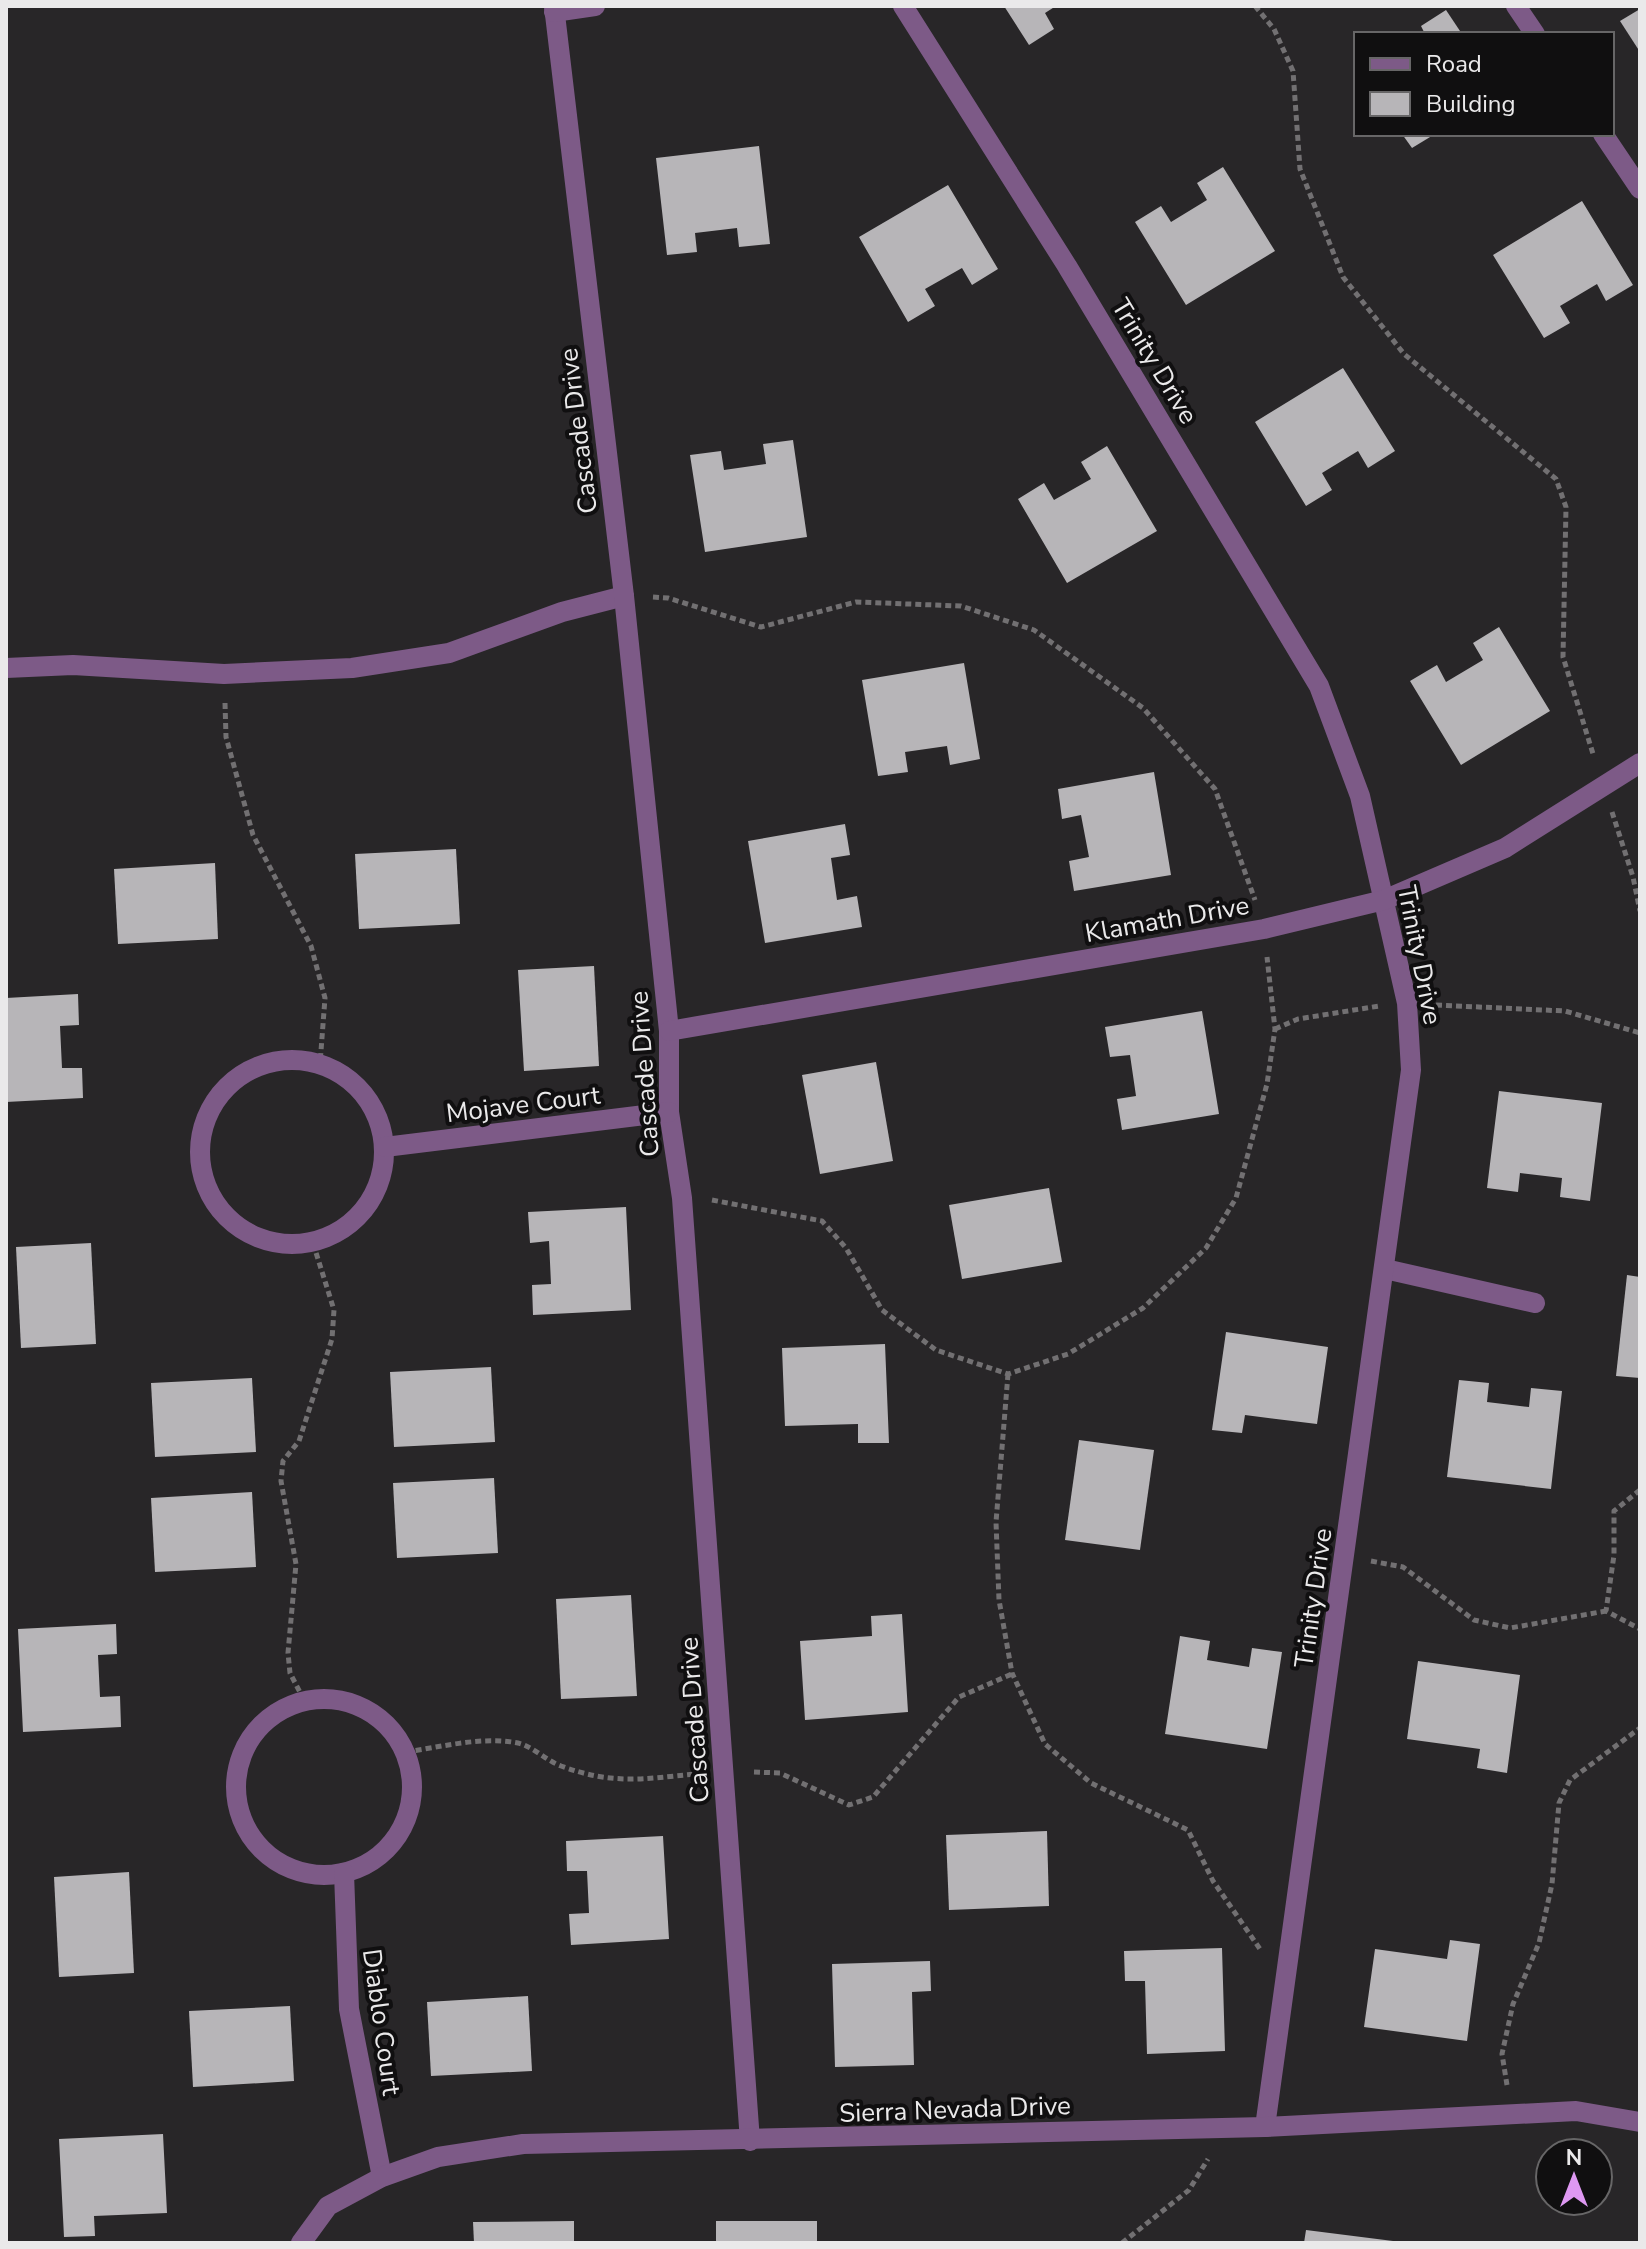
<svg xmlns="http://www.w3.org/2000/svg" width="1646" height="2249" font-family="'Nunito Sans',sans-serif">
<rect width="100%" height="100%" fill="#282628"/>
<g fill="#b7b5b8">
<path d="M 1004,6 L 1056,6 L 1045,13 L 1054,29 L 1029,45 Z"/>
<path d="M 1640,9 L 1640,52 L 1620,21 Z"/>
<path d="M 1446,10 L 1462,34 L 1425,34 L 1421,26 Z"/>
<path d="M 1402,134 L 1435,134 L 1412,148 Z"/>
<path d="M 759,146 L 770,244 L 739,247 L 737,228 L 695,233 L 697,252 L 667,255 L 656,158 Z"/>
<path d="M 1223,167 L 1275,251 L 1186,305 L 1135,222 L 1161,206 L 1171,222 L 1207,200 L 1197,183 Z"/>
<path d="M 948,185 L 998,269 L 972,285 L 962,268 L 925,289 L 935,306 L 908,322 L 859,237 Z"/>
<path d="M 1582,201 L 1633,285 L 1606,301 L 1597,284 L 1560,306 L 1570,323 L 1544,338 L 1493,255 Z"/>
<path d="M 1343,368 L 1395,451 L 1368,468 L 1358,451 L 1322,473 L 1332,490 L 1306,506 L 1255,422 Z"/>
<path d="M 793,440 L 807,537 L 705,552 L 690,455 L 721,451 L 724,470 L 766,464 L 763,444 Z"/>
<path d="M 1107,446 L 1157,531 L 1067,583 L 1018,499 L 1044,483 L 1054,500 L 1091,479 L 1081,462 Z"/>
<path d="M 1499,627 L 1550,711 L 1461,765 L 1410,681 L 1437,665 L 1446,682 L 1483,660 L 1473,643 Z"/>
<path d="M 964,663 L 980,759 L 950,765 L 947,746 L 905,752 L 908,772 L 878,776 L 862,680 Z"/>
<path d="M 1154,772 L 1171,875 L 1074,891 L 1069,861 L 1089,857 L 1081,815 L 1062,819 L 1058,789 Z"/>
<path d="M 845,824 L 850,855 L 831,858 L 837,900 L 857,896 L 862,927 L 765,943 L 748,841 Z"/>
<path d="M 456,849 L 460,924 L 359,929 L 355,854 Z"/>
<path d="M 215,863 L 218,939 L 118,944 L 114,869 Z"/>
<path d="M 594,966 L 599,1066 L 524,1071 L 518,970 Z"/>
<path d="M 78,994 L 79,1025 L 60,1026 L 62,1068 L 82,1068 L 83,1098 L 6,1102 L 6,998 Z"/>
<path d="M 1202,1011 L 1219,1114 L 1122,1130 L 1117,1099 L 1136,1096 L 1130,1055 L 1110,1057 L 1105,1027 Z"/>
<path d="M 876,1062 L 893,1161 L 820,1174 L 802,1075 Z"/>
<path d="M 1499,1091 L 1602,1103 L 1590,1201 L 1560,1197 L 1562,1178 L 1520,1173 L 1518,1192 L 1487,1188 Z"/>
<path d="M 1049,1188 L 1062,1262 L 962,1279 L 949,1205 Z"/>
<path d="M 626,1207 L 631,1310 L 533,1315 L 532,1285 L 551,1284 L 549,1241 L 530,1243 L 528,1212 Z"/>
<path d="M 91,1243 L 96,1344 L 21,1348 L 16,1247 Z"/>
<path d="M 1627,1275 L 1640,1277 L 1640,1378 L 1616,1376 Z"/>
<path d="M 1226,1332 L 1328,1347 L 1317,1424 L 1245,1415 L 1242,1433 L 1212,1430 Z"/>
<path d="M 885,1344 L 889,1443 L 858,1443 L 858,1424 L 785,1426 L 782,1348 Z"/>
<path d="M 491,1367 L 495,1442 L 394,1447 L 390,1372 Z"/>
<path d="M 252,1378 L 256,1452 L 155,1457 L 151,1383 Z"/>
<path d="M 1459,1380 L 1489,1383 L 1487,1402 L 1529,1407 L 1531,1388 L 1562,1391 L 1551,1489 L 1447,1477 Z"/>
<path d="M 1079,1440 L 1154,1450 L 1140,1550 L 1065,1540 Z"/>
<path d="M 494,1478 L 498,1553 L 397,1558 L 393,1483 Z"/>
<path d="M 252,1492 L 256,1567 L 155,1572 L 151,1498 Z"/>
<path d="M 631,1595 L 637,1696 L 561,1699 L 556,1599 Z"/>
<path d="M 902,1614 L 908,1712 L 805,1720 L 800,1641 L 872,1636 L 871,1616 Z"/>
<path d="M 116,1624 L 117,1654 L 98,1655 L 100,1697 L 120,1696 L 121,1727 L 23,1732 L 18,1629 Z"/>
<path d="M 1180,1636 L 1210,1641 L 1207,1660 L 1249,1667 L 1252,1648 L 1282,1652 L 1267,1749 L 1165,1734 Z"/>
<path d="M 1418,1661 L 1520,1675 L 1507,1773 L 1477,1768 L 1480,1749 L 1407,1739 Z"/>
<path d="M 1047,1831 L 1049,1906 L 949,1910 L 946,1835 Z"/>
<path d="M 663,1836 L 669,1939 L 571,1945 L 569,1914 L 589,1913 L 587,1871 L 567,1871 L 566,1841 Z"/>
<path d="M 129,1872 L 134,1973 L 59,1977 L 54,1877 Z"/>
<path d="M 1450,1940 L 1480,1944 L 1467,2041 L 1364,2027 L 1375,1949 L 1447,1959 Z"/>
<path d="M 1222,1948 L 1225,2051 L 1147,2054 L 1145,1981 L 1125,1981 L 1124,1951 Z"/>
<path d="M 930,1961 L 931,1991 L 912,1992 L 914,2065 L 835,2067 L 832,1964 Z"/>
<path d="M 528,1996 L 532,2071 L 431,2076 L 427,2002 Z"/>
<path d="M 290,2006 L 294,2081 L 193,2087 L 189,2011 Z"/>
<path d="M 163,2134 L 167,2213 L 94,2216 L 95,2236 L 64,2237 L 59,2139 Z"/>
<path d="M 574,2221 L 574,2243 L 474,2243 L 473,2222 Z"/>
<rect x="716" y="2221" width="101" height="22"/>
<path d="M 1306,2230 L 1393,2241 L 1393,2243 L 1304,2243 Z"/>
</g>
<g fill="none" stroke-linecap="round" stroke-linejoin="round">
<g stroke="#727072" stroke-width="5" stroke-dasharray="6 4" stroke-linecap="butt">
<path d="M 1255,6 L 1274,29 L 1293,71 L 1300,169 L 1343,277 L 1404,354 L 1556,479 L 1566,507 L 1563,657 L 1594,757"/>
<path d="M 653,597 L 668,598 L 761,627 L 856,602 L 961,606 L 1034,630 L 1143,708 L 1215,789 L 1255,900"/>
<path d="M 225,703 L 226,737 L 253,835 L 311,946 L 325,998 L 320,1064"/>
<path d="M 1612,812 L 1633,877 L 1640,911"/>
<path d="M 1436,1005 L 1565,1011 L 1640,1033"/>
<path d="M 1275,1029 L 1298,1019 L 1379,1006"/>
<path d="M 712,1200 L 822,1221 L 846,1248 L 882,1310 L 936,1350 L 1008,1374 L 1068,1354 L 1143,1308 L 1206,1248 L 1236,1198 L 1267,1084 L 1275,1029 L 1267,957"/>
<path d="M 1008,1374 L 996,1522 L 999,1600 L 1012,1673 L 1045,1744 L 1091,1783 L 1188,1830 L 1213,1881 L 1260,1949"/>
<path d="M 1640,1490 L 1614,1511 L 1614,1555 L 1606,1611 L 1640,1629"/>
<path d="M 1371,1561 L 1403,1567 L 1474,1620 L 1510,1628 L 1606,1611"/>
<path d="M 304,1700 L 290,1673 L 288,1653 L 296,1564 L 281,1481 L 283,1461 L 299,1441 L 332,1339 L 334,1310 L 313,1243"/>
<path d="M 406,1752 C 441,1747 482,1736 518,1743 C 532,1746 547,1761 561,1766 C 613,1785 642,1779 696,1774"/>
<path d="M 754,1772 L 780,1773 L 849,1805 L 873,1797 L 959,1697 L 1012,1674"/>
<path d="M 1507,2085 L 1502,2054 L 1513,2004 L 1539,1943 L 1552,1884 L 1559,1803 L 1570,1780 L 1640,1728"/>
<path d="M 1122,2243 L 1189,2190 L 1208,2159"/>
</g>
<g stroke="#7d5a87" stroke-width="20">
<path d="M 6,668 L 73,665 L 224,674 L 352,668 L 449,653 L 562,612 L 624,596"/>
<path d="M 1385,1269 L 1535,1303"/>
</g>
<g stroke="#7d5a87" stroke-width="20">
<path d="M 554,6 L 624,596 L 669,1031 L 669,1112 L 682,1198 L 750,2141"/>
<path d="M 903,6 L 1067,266 L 1319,686 L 1360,796 L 1407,1003 L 1411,1070 L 1265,2127"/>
<path d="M 1516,6 L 1535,34"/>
<path d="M 554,12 L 595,6"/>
<path d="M 1603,134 L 1640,189"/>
<path d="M 669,1031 L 1264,929 L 1384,900 L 1505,848 L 1640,763"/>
<circle cx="292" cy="1152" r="92"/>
<path d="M 385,1147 L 669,1112"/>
<circle cx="324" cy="1787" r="88"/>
<path d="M 344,1873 L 349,2009 L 382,2177"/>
<path d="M 301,2243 L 328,2206 L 382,2177 L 438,2157 L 523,2144 L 1265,2127 L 1576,2111 L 1640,2122"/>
</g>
</g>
<g text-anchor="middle" stroke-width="8" stroke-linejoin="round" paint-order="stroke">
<g font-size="26" fill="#eae9ea" stroke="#100f10">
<text transform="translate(1155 361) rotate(59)" y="9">Trinity Drive</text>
<text transform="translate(578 431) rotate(-97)" y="9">Cascade Drive</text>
<text transform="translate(1167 919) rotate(-10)" y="9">Klamath Drive</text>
<text transform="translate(1420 955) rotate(79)" y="9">Trinity Drive</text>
<text transform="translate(644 1074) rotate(-94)" y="9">Cascade Drive</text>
<text transform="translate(523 1104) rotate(-7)" y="9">Mojave Court</text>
<text transform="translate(1313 1598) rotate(-82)" y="9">Trinity Drive</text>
<text transform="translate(694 1720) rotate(-94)" y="9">Cascade Drive</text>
<text transform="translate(382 2022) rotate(82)" y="9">Diablo Court</text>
<text transform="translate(955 2109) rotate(-2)" y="9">Sierra Nevada Drive</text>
</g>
</g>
<rect width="1646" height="2249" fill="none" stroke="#eae9ea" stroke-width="16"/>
<rect x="1354" y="32" width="260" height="104" fill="#100f10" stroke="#676667" stroke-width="2"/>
<rect x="1370" y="58" width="40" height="12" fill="#7d5a87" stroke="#676667" stroke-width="2"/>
<text x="1426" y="72" font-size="24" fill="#eae9ea">Road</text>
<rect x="1370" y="92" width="40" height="24" fill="#b7b5b8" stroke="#676667" stroke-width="2"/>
<text x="1426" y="112" font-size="24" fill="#eae9ea">Building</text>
<g transform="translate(1574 2177)"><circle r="38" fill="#100f10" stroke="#676667" stroke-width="2"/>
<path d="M0-6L14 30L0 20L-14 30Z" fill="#de98f2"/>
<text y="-12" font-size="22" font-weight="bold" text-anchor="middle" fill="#eae9ea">N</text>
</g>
</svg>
